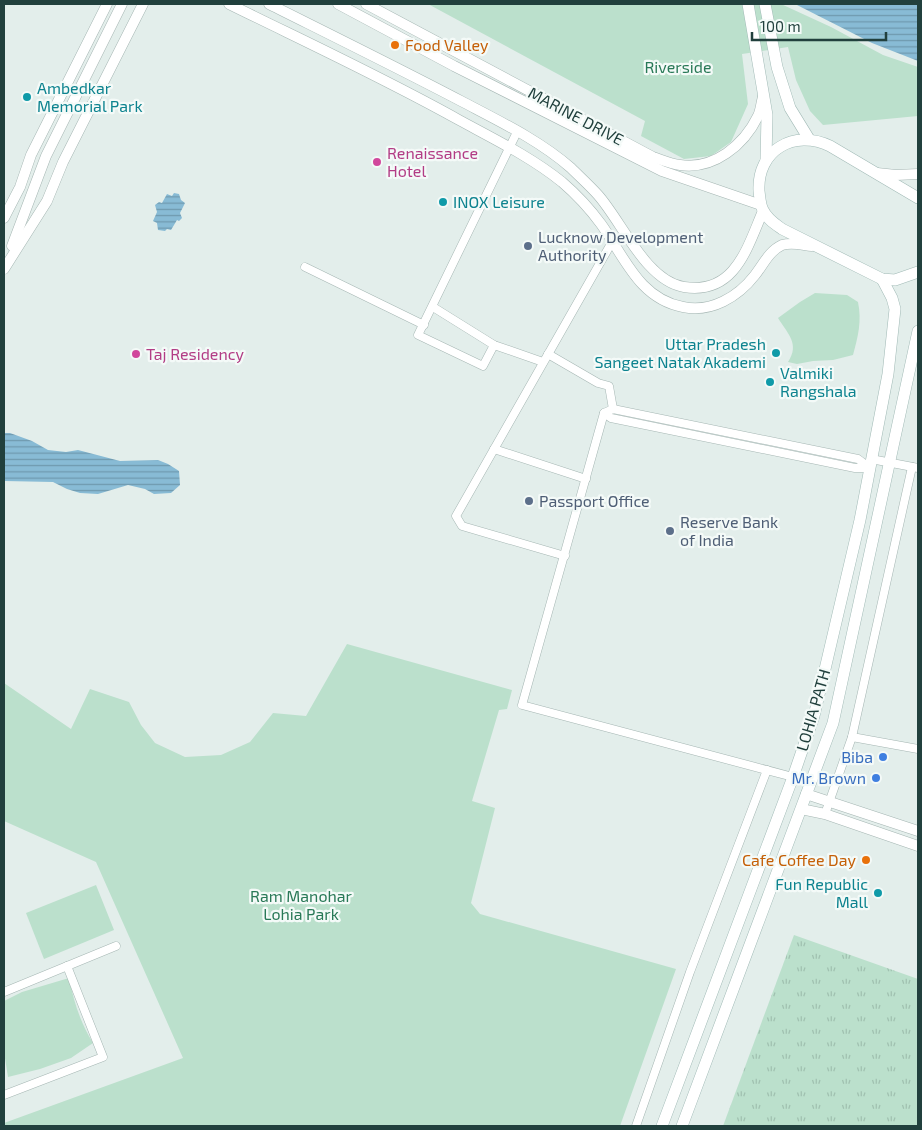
<svg xmlns="http://www.w3.org/2000/svg" width="922" height="1130" font-family="'Exo 2',sans-serif">
<defs>
<pattern id="grass-tufts" width="24" height="20" patternUnits="userSpaceOnUse" patternTransform="scale(1.25)"><rect width="24" height="20" fill="#bbe0cc"/><path d="M3 7l-1-3M5 7V3M7 7l1-3M15 17l-1-3M17 17v-4M19 17l1-3" fill="none" stroke="#a0c1b0"/></pattern>
<pattern id="water-rules" width="6" height="5" patternUnits="userSpaceOnUse" patternTransform="scale(1.25)"><rect width="6" height="5" fill="#88bbd5"/><path d="M0 2.5h6" fill="none" stroke="#6f99ae"/></pattern>
</defs>
<rect width="100%" height="100%" fill="#e3eeeb"/>
<path fill="url(#grass-tufts)" d="M 794,935 L 918,979 L 918,1126 L 723,1126 Z"/>
<g fill="#bbe0cc">
<path d="M 428,4 L 781,4 L 831,27 L 883,55 L 918,67 L 918,116 L 823,125 L 810,111 L 796,80 L 788,47 L 742,54 L 748,104 L 731,142 L 711,156 L 684,159 L 641,136 L 645,121 Z"/>
<path d="M 815,293 L 847,295 L 858,302 C 862,321 858,337 853,355 L 833,360 L 813,361 L 797,364 L 788,362 C 800,344 788,334 778,318 L 800,302 Z"/>
<path d="M 347,644 L 512,690 L 507,709 L 499,710 L 472,801 L 495,808 L 471,903 L 480,914 L 676,969 L 620,1126 L 4,1126 L 4,1123 L 183,1058 L 96,862 L 4,821 L 4,683 L 71,729 L 90,689 L 129,702 L 141,725 L 155,743 L 185,757 L 221,755 L 250,742 L 273,713 L 306,716 Z"/>
<path d="M 96,885 L 114,930 L 44,959 L 26,913 Z"/>
<path d="M 69,978 C 74,1002 80,1022 93,1043 L 71,1058 L 40,1069 L 8,1077 L 4,1052 L 4,1001 L 22,992 Z"/>
</g>
<g fill="url(#water-rules)">
<path d="M 795,4 L 918,4 L 918,61 L 872,43 Z"/>
<path d="M 174,193 L 179,194 L 181,200 L 185,203 L 180,213 L 182,218 L 179,221 L 177,220 L 171,230 L 167,229 L 165,231 L 158,230 L 157,223 L 153,221 L 157,212 L 155,205 L 159,202 L 162,203 L 167,194 L 172,196 Z"/>
<path d="M 4,433 L 10,433 L 32,441 L 48,450 L 66,452 L 78,450 L 120,461 L 158,460 L 168,464 L 179,471 L 180,485 L 171,493 L 154,494 L 145,489 L 128,485 L 98,494 L 80,493 L 67,489 L 53,482 L 4,481 Z"/>
</g>
<g fill="none" stroke-linecap="round" stroke-linejoin="round">
<defs>
<g id="minor">
<path d="M 305,267 L 424,325"/>
<path d="M 433,307 L 494,345 L 543,362"/>
<path d="M 494,345 L 483,366 L 418,335 L 517,132"/>
<path d="M 548,354 L 598,383 L 609,386 L 613,409"/>
<path d="M 604,413 L 611,418 L 855,468 L 870,468"/>
<path d="M 494,449 L 586,479"/>
<path d="M 871,459 L 918,468"/>
<path d="M 565,556 L 462,526 L 456,516 L 612,242"/>
<path d="M 852,737 L 918,749"/>
<path d="M 793,777 L 522,705 L 604,413 L 613,409 L 858,459 L 870,468"/>
<path d="M 825,814 L 852,737 L 912,467"/>
<path d="M 4,992 L 116,946"/>
<path d="M 4,1095 L 103,1057 L 67,966"/>
<path d="M 636,1126 L 690,972 L 767,770"/>
</g>
<g id="tertiary">
<path d="M 229,4 C 306,42 384,78 459,120 C 494,139 531,157 562,182 C 576,194 590,209 601,224 C 624,256 639,299 683,307 C 711,313 738,297 755,275 C 763,265 769,251 782,245 C 792,242 802,245 812,246"/>
<path d="M 269,4 C 333,36 398,68 461,101 C 499,121 539,140 571,168 C 580,177 590,186 598,195 C 622,222 646,281 684,287 C 735,295 747,248 763,211"/>
<path d="M 338,4 L 454,66 L 662,171 L 761,205"/>
<path d="M 366,4 L 653,157 C 662,160 671,164 680,165 C 714,170 744,145 758,116 C 761,110 761,103 763,97"/>
<path d="M 877,173 L 896,175 L 918,174"/>
<path d="M 4,218 L 20,187 L 31,155 L 107,4"/>
<path d="M 12,246 L 46,156 L 122,4"/>
<path d="M 4,269 L 47,201 L 63,162 L 143,4"/>
<path d="M 806,794 L 918,831"/>
<path d="M 801,809 L 825,814 L 918,846"/>
</g>
<g id="secondary">
<path d="M 748,4 L 767,115 L 766,160"/>
<path d="M 765,4 L 777,67 L 790,108 L 809,139"/>
<path d="M 918,198 L 830,146 C 794,129 757,150 759,191 C 760,198 760,205 763,210 C 767,219 775,224 782,229 L 882,279 L 895,280 L 918,272"/>
<path d="M 662,1126 L 793,777 L 814,716 L 860,520 L 888,374 L 895,309 L 892,298 L 882,279"/>
<path d="M 682,1126 L 833,723 L 918,331"/>
</g>
</defs>
<use href="#minor" stroke="#a5b6b3" stroke-width="9"/>
<use href="#tertiary" stroke="#a5b6b3" stroke-width="11"/>
<use href="#secondary" stroke="#a1bab6" stroke-width="12"/>
<use href="#minor" stroke="#fff" stroke-width="8"/>
<use href="#tertiary" stroke="#fff" stroke-width="10"/>
<use href="#secondary" stroke="#fff" stroke-width="11"/>
</g>
<g fill="#e8710a" stroke="#f4faf8" stroke-width="2">
<circle cx="395" cy="45" r="5"/>
<circle cx="866" cy="860" r="5"/>
</g>
<g fill="#0f9aa8" stroke="#f4faf8" stroke-width="2">
<circle cx="27" cy="97" r="5"/>
<circle cx="443" cy="202" r="5"/>
<circle cx="776" cy="353" r="5"/>
<circle cx="770" cy="382" r="5"/>
<circle cx="878" cy="893" r="5"/>
</g>
<g fill="#d1479c" stroke="#f4faf8" stroke-width="2">
<circle cx="377" cy="162" r="5"/>
<circle cx="136" cy="354" r="5"/>
</g>
<g fill="#5c6f8a" stroke="#f4faf8" stroke-width="2">
<circle cx="528" cy="246" r="5"/>
<circle cx="529" cy="501" r="5"/>
<circle cx="670" cy="531" r="5"/>
</g>
<g fill="#3f7fe0" stroke="#f4faf8" stroke-width="2">
<circle cx="883" cy="757" r="5"/>
<circle cx="876" cy="778" r="5"/>
</g>
<g text-anchor="middle" stroke-width="4.5" stroke-linejoin="round" paint-order="stroke">
<g font-size="16" fill="#c56008" stroke="#f4faf8" text-anchor="start">
<text x="405" y="51">Food Valley</text>
<text x="856" y="866" text-anchor="end">Cafe Coffee Day</text>
</g>
<g font-size="16" fill="#297957" stroke="#f4faf8">
<text x="678" y="73">Riverside</text>
<text x="301" y="902">Ram Manohar<tspan x="301" dy="18">Lohia Park</tspan></text>
</g>
<g font-size="16" fill="#0d838f" stroke="#f4faf8" text-anchor="start">
<text x="37" y="94">Ambedkar<tspan x="37" dy="18">Memorial Park</tspan></text>
<text x="453" y="208">INOX Leisure</text>
<text x="766" y="350" text-anchor="end">Uttar Pradesh<tspan x="766" dy="18">Sangeet Natak Akademi</tspan></text>
<text x="780" y="379">Valmiki<tspan x="780" dy="18">Rangshala</tspan></text>
<text x="868" y="890" text-anchor="end">Fun Republic<tspan x="868" dy="18">Mall</tspan></text>
</g>
<g font-size="16" fill="#21403d" stroke="#f4faf8">
<text transform="translate(576 116) rotate(28)" y="6">MARINE DRIVE</text>
<text transform="translate(813 710) rotate(-74)" y="6">LOHIA PATH</text>
</g>
<g font-size="16" fill="#b23c85" stroke="#f4faf8" text-anchor="start">
<text x="387" y="159">Renaissance<tspan x="387" dy="18">Hotel</tspan></text>
<text x="146" y="360">Taj Residency</text>
</g>
<g font-size="16" fill="#4e5e75" stroke="#f4faf8" text-anchor="start">
<text x="538" y="243">Lucknow Development<tspan x="538" dy="18">Authority</tspan></text>
<text x="539" y="507">Passport Office</text>
<text x="680" y="528">Reserve Bank<tspan x="680" dy="18">of India</tspan></text>
</g>
<g font-size="16" fill="#366cbe" stroke="#f4faf8" text-anchor="end">
<text x="873" y="763">Biba</text>
<text x="866" y="784">Mr. Brown</text>
</g>
</g>
<rect width="922" height="1130" fill="none" stroke="#21403d" stroke-width="10"/>
<path d="M752 32v8h134v-8" fill="none" stroke="#21403d" stroke-width="2.5"/>
<text x="760" y="32" font-size="15" fill="#21403d" stroke="#f4faf8" stroke-width="4" paint-order="stroke">100 m</text>
</svg>
